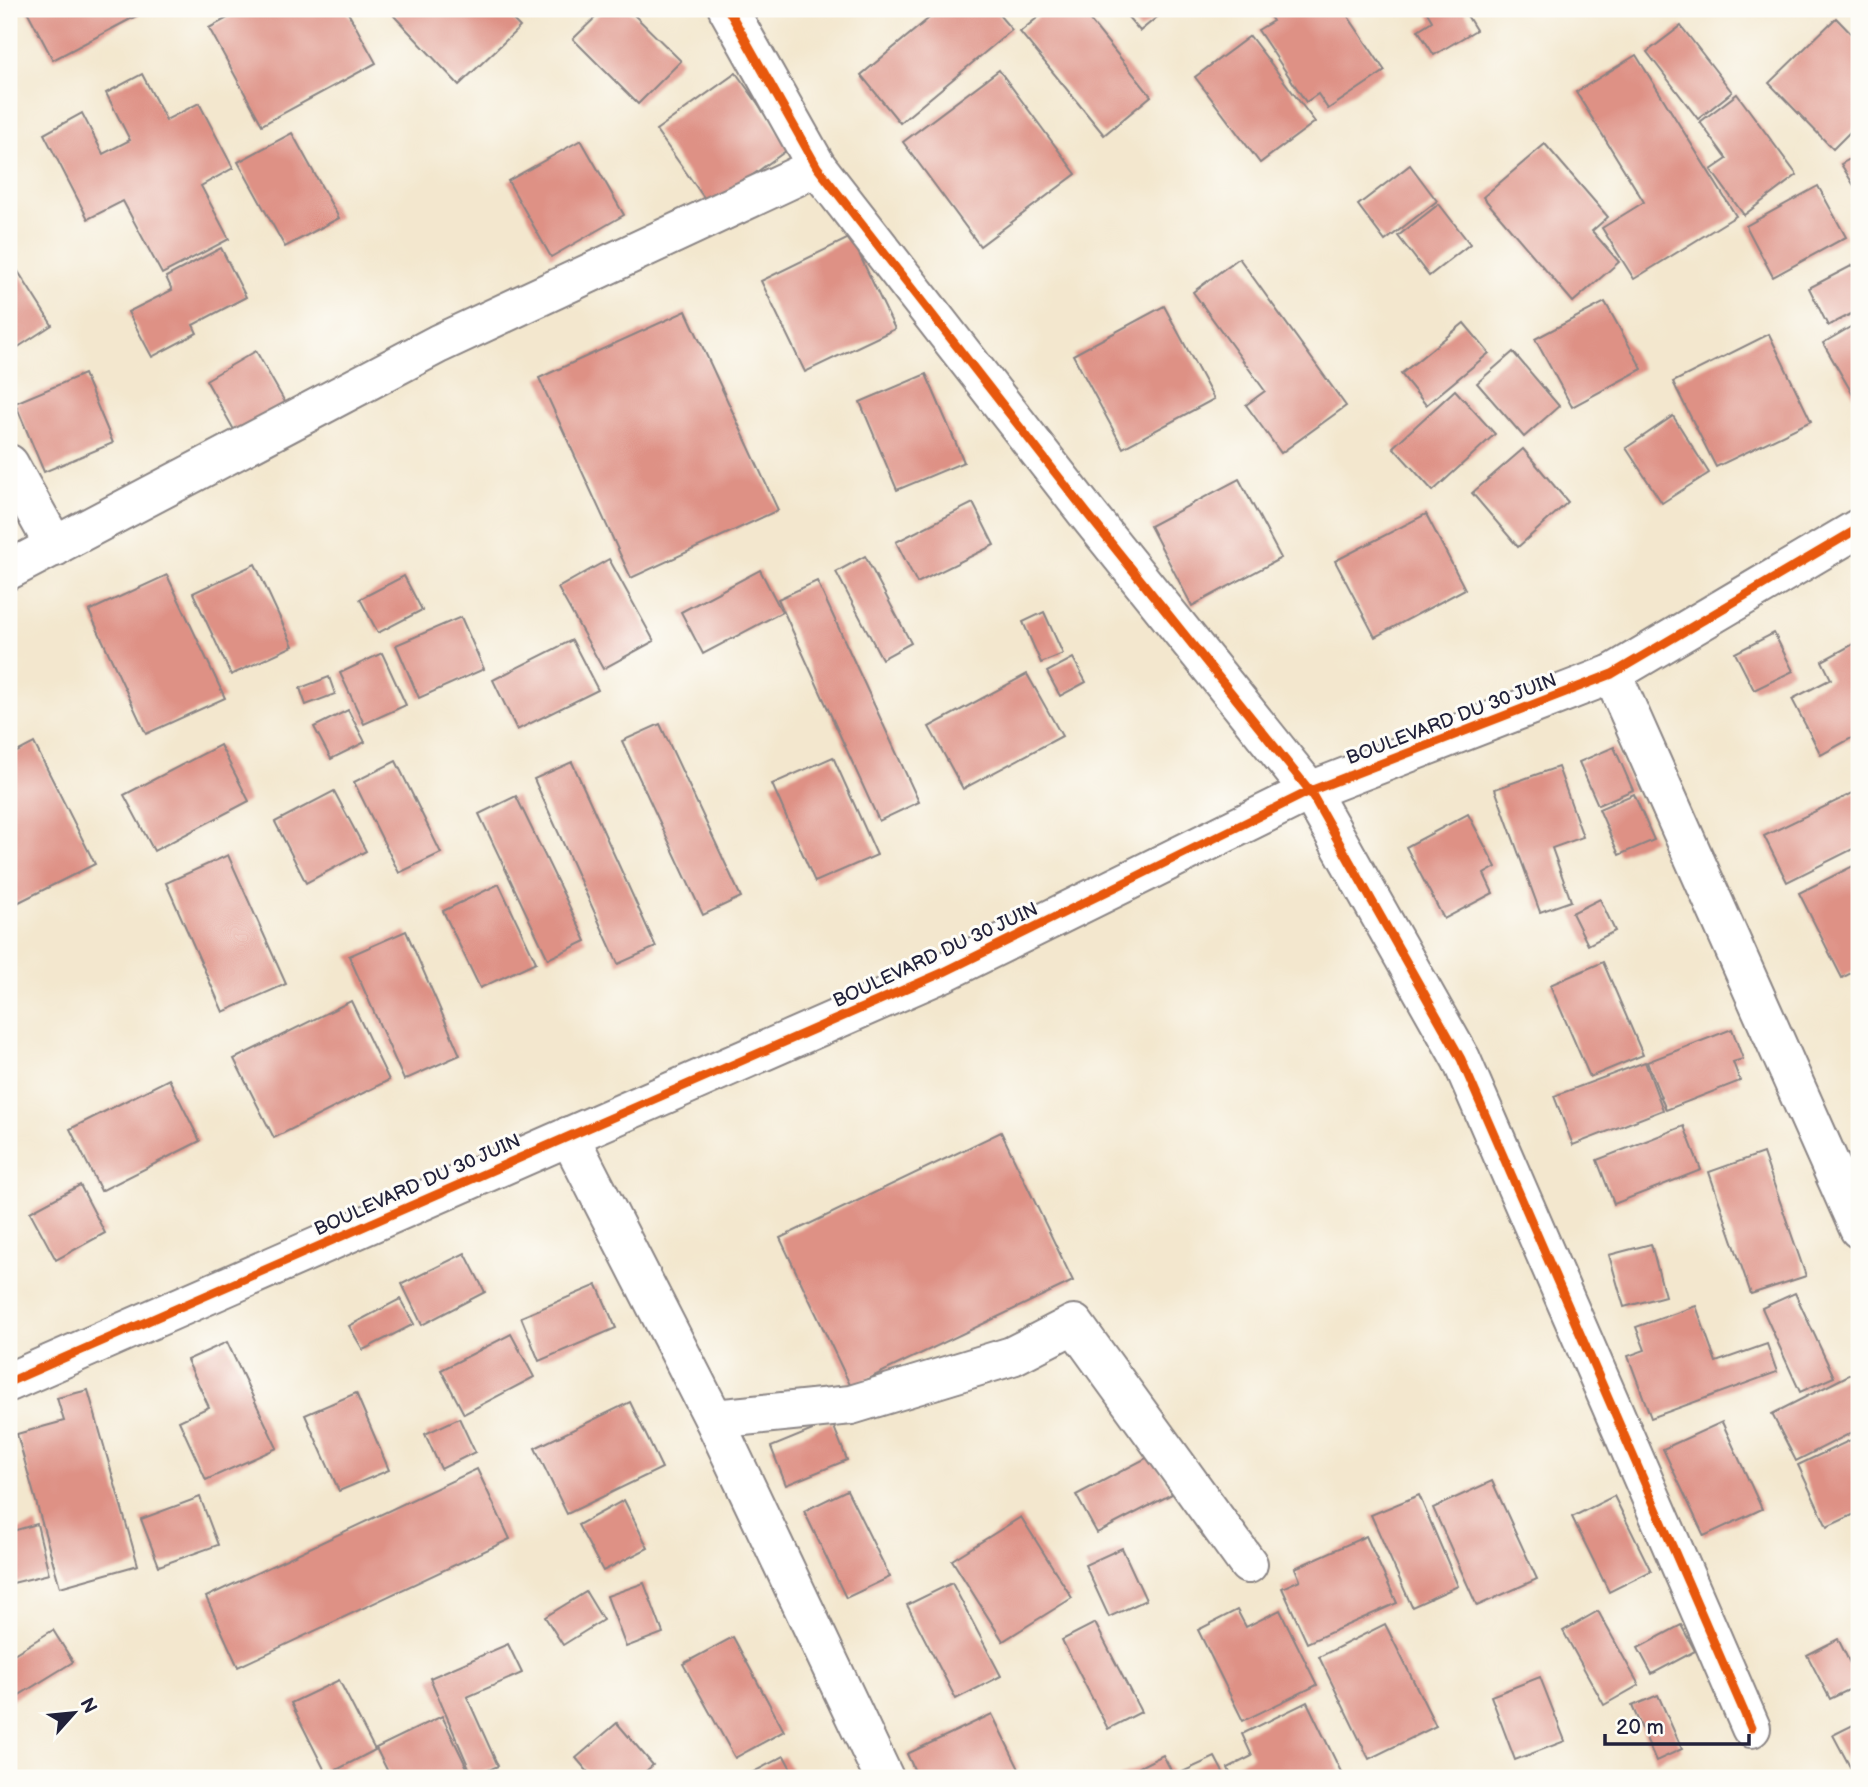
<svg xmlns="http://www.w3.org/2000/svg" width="1868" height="1787" font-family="'Balsamiq Sans',sans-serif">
<rect width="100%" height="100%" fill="#fdfcf7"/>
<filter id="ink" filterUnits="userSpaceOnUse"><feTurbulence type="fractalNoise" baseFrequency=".0143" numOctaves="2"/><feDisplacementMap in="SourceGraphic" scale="14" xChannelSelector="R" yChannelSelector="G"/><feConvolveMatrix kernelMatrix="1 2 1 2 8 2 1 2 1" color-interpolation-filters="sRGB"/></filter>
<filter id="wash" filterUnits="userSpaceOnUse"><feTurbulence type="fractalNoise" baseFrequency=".00686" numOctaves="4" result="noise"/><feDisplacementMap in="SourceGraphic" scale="28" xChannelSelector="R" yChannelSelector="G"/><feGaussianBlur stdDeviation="1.57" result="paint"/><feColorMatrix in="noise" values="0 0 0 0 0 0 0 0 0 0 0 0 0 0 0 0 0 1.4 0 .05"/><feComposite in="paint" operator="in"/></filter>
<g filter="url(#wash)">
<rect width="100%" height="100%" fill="#f3e7ce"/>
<g id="blocks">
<g fill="#de9185">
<path d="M 26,9 L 137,9 L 140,14 L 53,60 Z"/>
<path d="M 244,9 L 346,9 L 376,63 L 262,125 L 209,28 Z"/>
<path d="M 401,9 L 502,9 L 520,27 L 459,85 L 394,16 Z"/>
<path d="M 604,9 L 628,9 L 681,61 L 638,104 L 573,39 Z"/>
<path d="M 940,9 L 994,9 L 1012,30 L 900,123 L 861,75 Z"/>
<path d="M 1048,9 L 1081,9 L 1151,96 L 1104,135 L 1020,32 Z"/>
<path d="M 1121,9 L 1167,9 L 1140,31 Z"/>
<path d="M 1265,9 L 1343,9 L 1385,71 L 1328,109 L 1318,94 L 1306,102 L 1258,30 L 1273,21 Z"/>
<path d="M 1425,9 L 1463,9 L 1476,30 L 1434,55 L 1418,30 L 1432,21 Z"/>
<path d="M 1836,18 L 1859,42 L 1859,123 L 1833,149 L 1769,83 Z"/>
<path d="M 1681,26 L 1732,92 L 1698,119 L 1647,52 Z"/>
<path d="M 1250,36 L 1315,122 L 1260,163 L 1195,77 Z"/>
<path d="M 1636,55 L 1736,216 L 1634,279 L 1602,228 L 1644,202 L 1576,92 Z"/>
<path d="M 999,70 L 1076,174 L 980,246 L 903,142 Z"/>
<path d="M 736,73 L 790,148 L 710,206 L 656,130 Z"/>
<path d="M 142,74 L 166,120 L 199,103 L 233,168 L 201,186 L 229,239 L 162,274 L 123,201 L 88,219 L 44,134 L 82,113 L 103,154 L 130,140 L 106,93 Z"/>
<path d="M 1737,94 L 1797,175 L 1744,215 L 1711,170 L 1727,159 L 1700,122 Z"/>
<path d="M 292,133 L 339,218 L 285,247 L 238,162 Z"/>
<path d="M 581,140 L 624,215 L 551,257 L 508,181 Z"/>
<path d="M 1545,144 L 1608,217 L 1592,231 L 1619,262 L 1573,302 L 1483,197 Z"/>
<path d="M 1859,154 L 1859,194 L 1841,164 Z"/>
<path d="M 1410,165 L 1437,201 L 1385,241 L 1358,205 Z"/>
<path d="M 1818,186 L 1846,237 L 1773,277 L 1746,226 Z"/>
<path d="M 1439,204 L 1470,244 L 1429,276 L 1398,236 Z"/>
<path d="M 851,237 L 895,329 L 805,372 L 761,281 Z"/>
<path d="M 221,248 L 246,297 L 193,325 L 197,333 L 152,357 L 128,312 L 172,290 L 166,277 Z"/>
<path d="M 1239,258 L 1346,406 L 1281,453 L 1246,405 L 1265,391 L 1193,292 Z"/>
<path d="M 1859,262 L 1859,310 L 1828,326 L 1809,288 Z"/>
<path d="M 14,265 L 52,325 L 9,353 L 9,269 Z"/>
<path d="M 1605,302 L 1642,369 L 1572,407 L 1535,339 Z"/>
<path d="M 1164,306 L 1214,399 L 1123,448 L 1073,355 Z"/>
<path d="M 686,311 L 778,510 L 631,578 L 539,378 Z"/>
<path d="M 1859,322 L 1859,405 L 1823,343 Z"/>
<path d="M 1464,323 L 1489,353 L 1426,405 L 1401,374 Z"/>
<path d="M 1769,334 L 1811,421 L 1716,467 L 1673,382 Z"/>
<path d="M 256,351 L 289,409 L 238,437 L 206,380 Z"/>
<path d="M 1513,352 L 1559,406 L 1524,437 L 1477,383 Z"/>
<path d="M 84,374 L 113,443 L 44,472 L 15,403 Z"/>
<path d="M 926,374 L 964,462 L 897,490 L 860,402 Z"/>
<path d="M 1455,390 L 1495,434 L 1433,491 L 1393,447 Z"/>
<path d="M 1673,416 L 1709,473 L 1662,503 L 1626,448 Z"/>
<path d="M 1523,449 L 1568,502 L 1518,547 L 1472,493 Z"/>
<path d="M 1239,479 L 1281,558 L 1192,606 L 1150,526 Z"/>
<path d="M 973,503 L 994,545 L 917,583 L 896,542 Z"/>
<path d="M 1426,514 L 1465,589 L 1375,637 L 1335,561 Z"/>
<path d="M 865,556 L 911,643 L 882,659 L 836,572 Z"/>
<path d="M 609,559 L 654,641 L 603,669 L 558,588 Z"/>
<path d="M 255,564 L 293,646 L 231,675 L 193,593 Z"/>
<path d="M 760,570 L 782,612 L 703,654 L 681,612 Z"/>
<path d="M 167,575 L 225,698 L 146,734 L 89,611 Z"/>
<path d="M 404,576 L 422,610 L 378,633 L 360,599 Z"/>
<path d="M 817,581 L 919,802 L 879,821 L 778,599 Z"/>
<path d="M 1044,612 L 1063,654 L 1041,663 L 1023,622 Z"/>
<path d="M 461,617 L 484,669 L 419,698 L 396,645 Z"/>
<path d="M 1774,633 L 1793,671 L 1754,690 L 1735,653 Z"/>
<path d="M 572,640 L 598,690 L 517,730 L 493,680 Z"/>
<path d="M 1859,641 L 1859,734 L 1821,755 L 1792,699 L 1831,679 L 1822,661 Z"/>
<path d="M 382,653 L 406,705 L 364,724 L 340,673 Z"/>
<path d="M 1073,658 L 1086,682 L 1060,696 L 1047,672 Z"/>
<path d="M 1027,674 L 1062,736 L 963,789 L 929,727 Z"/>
<path d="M 329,677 L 335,694 L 306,705 L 300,688 Z"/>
<path d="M 348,710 L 365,742 L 331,759 L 314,727 Z"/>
<path d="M 660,724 L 741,897 L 703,915 L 622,741 Z"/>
<path d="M 34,743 L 95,864 L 11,906 L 9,901 L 9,756 Z"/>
<path d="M 220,745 L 249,801 L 154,851 L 124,795 Z"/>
<path d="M 1614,747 L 1633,790 L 1598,805 L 1579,762 Z"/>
<path d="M 833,757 L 877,855 L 815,882 L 772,784 Z"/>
<path d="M 396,761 L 441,853 L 399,873 L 354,782 Z"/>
<path d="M 572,762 L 656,947 L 618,964 L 534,779 Z"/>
<path d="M 1558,767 L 1583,837 L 1552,848 L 1571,901 L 1540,912 L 1495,789 Z"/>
<path d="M 1859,790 L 1859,846 L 1787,882 L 1764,836 Z"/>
<path d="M 334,791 L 366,851 L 306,883 L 275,822 Z"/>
<path d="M 1634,794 L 1654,840 L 1619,855 L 1599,809 Z"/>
<path d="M 516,796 L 586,941 L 548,959 L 479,814 Z"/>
<path d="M 1468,814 L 1496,867 L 1484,874 L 1493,893 L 1444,919 L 1406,847 Z"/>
<path d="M 228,855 L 286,984 L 223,1012 L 166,883 Z"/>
<path d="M 1859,863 L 1859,969 L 1842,978 L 1799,893 Z"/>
<path d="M 499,884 L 536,962 L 480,988 L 443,911 Z"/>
<path d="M 1600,899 L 1615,931 L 1588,945 L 1572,913 Z"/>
<path d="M 406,931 L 460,1055 L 404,1080 L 349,956 Z"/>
<path d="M 1603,962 L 1643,1055 L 1590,1077 L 1550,985 Z"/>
<path d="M 351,1001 L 389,1080 L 274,1138 L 234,1059 Z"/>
<path d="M 1732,1029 L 1743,1059 L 1733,1062 L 1740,1081 L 1666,1110 L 1647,1062 Z"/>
<path d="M 1645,1062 L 1663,1110 L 1573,1145 L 1554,1096 Z"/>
<path d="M 169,1079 L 200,1141 L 101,1191 L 70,1129 Z"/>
<path d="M 1684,1126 L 1701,1170 L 1614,1204 L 1597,1160 Z"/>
<path d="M 1001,1132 L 1073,1281 L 851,1387 L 780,1238 Z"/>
<path d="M 1763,1153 L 1806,1276 L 1751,1294 L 1709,1172 Z"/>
<path d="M 80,1185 L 105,1233 L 56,1260 L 30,1212 Z"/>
<path d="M 1651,1244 L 1665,1296 L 1624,1307 L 1609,1255 Z"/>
<path d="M 465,1253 L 485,1292 L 422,1325 L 402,1284 Z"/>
<path d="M 597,1285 L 616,1328 L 539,1361 L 521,1317 Z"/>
<path d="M 1795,1293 L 1834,1377 L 1800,1392 L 1762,1308 Z"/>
<path d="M 400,1299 L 414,1324 L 363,1350 L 349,1326 Z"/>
<path d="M 1696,1306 L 1716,1362 L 1767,1344 L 1777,1372 L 1651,1418 L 1628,1356 L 1645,1350 L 1636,1327 Z"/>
<path d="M 511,1334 L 534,1377 L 464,1414 L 441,1370 Z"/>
<path d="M 227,1342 L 277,1448 L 206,1480 L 179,1421 L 209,1407 L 187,1360 Z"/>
<path d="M 1857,1371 L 1859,1376 L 1859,1429 L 1796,1461 L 1772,1414 Z"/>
<path d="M 88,1390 L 138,1565 L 60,1587 L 17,1434 L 64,1421 L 57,1398 Z"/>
<path d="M 356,1393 L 389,1470 L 339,1491 L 305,1415 Z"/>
<path d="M 630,1402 L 662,1468 L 567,1514 L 535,1448 Z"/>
<path d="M 459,1418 L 475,1452 L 441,1469 L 425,1434 Z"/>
<path d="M 832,1422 L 847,1460 L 786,1485 L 771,1447 Z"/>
<path d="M 1722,1422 L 1762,1509 L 1704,1536 L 1663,1449 Z"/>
<path d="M 1859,1436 L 1859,1512 L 1827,1527 L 1798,1465 Z"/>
<path d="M 1152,1455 L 1172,1494 L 1097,1533 L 1076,1495 Z"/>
<path d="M 477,1469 L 510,1539 L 238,1667 L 206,1597 Z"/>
<path d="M 1492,1481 L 1537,1579 L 1477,1606 L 1433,1508 Z"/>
<path d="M 847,1490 L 890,1577 L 846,1598 L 804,1511 Z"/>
<path d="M 1419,1495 L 1458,1586 L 1412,1607 L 1371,1515 Z"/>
<path d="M 1614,1496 L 1651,1571 L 1609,1592 L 1572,1517 Z"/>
<path d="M 200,1497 L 218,1545 L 159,1566 L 141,1519 Z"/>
<path d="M 624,1500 L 648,1548 L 603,1571 L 578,1525 Z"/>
<path d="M 1021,1517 L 1072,1598 L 1003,1641 L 952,1560 Z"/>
<path d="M 37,1524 L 49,1574 L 9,1584 L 9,1532 Z"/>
<path d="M 1366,1536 L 1397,1603 L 1307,1643 L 1282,1588 L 1300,1580 L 1295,1568 Z"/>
<path d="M 1122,1548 L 1146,1600 L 1109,1617 L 1085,1565 Z"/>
<path d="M 644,1583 L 663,1633 L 626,1647 L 607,1596 Z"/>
<path d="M 952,1583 L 1001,1676 L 956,1699 L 907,1605 Z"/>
<path d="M 586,1592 L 603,1620 L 563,1645 L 545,1617 Z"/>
<path d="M 1237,1610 L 1246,1627 L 1280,1610 L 1317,1685 L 1243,1721 L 1198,1630 Z"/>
<path d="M 1598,1611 L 1639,1685 L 1604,1705 L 1563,1631 Z"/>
<path d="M 1095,1623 L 1141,1712 L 1108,1729 L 1062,1640 Z"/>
<path d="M 1385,1624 L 1436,1726 L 1369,1759 L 1319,1657 Z"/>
<path d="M 1681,1625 L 1695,1651 L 1652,1674 L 1638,1648 Z"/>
<path d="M 53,1630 L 73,1662 L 11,1700 L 9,1696 L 9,1657 Z"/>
<path d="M 733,1637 L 784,1731 L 735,1758 L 683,1664 Z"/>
<path d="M 1838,1639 L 1859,1681 L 1859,1685 L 1830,1699 L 1807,1655 Z"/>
<path d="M 508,1644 L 522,1673 L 467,1697 L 498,1766 L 473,1777 L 430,1678 Z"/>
<path d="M 1540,1677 L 1565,1741 L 1515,1760 L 1491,1696 Z"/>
<path d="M 339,1680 L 375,1750 L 327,1775 L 291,1703 Z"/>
<path d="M 1658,1695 L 1682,1749 L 1656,1761 L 1632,1706 Z"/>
<path d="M 1307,1702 L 1344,1778 L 1232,1778 L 1228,1768 L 1252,1756 L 1242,1734 Z"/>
<path d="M 992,1714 L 1019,1769 L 1001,1778 L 918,1778 L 907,1754 Z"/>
<path d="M 442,1716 L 472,1778 L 391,1778 L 376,1748 Z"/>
<path d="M 1859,1722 L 1859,1778 L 1856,1778 L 1833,1735 Z"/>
<path d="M 617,1723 L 653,1765 L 638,1778 L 593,1778 L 576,1758 Z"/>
<path d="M 1163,1755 L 1175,1778 L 1118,1778 Z"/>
<path d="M 784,1756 L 796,1778 L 742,1778 Z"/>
<path d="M 1215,1757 L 1226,1778 L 1182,1778 L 1180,1773 Z"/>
</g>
</g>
</g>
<g filter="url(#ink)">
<use href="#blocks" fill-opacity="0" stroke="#8a8484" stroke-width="2"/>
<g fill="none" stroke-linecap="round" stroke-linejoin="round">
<defs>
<g id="minor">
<path d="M 728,9 L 817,167 L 1086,512 L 1310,791 L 1461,1059 L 1751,1728"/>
<path d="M 9,464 L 55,547"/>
<path d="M 9,570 L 438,344 L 817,167"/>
<path d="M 1612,674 L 1859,1229"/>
<path d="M 569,1136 L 714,1419 L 884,1778"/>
<path d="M 714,1419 L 851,1405 L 1012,1356 L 1074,1324 L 1248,1564"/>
</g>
<path id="tertiary" d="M 9,1382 L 944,972 L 1310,791 L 1612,674 L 1859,528"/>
</defs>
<use href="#minor" stroke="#8a8484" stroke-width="42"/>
<use href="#tertiary" stroke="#8a8484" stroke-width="42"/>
<use href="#minor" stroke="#fff" stroke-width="38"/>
<use href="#tertiary" stroke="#fff" stroke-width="38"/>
<defs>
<g id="cycleway">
<path d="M 728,9 L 817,167 L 1086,512 L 1310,791 L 1461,1059 L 1751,1728"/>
<path d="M 9,1382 L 944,972 L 1310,791 L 1612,674 L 1859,528"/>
</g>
</defs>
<use href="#cycleway" stroke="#fdfcf7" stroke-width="13"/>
<use href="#cycleway" stroke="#e8590c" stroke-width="9"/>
</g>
</g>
<g text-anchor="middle" stroke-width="6" stroke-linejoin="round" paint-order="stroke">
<g font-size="19" fill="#22223b" stroke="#fdfcf7">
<text transform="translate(1451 718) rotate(-21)" y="7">BOULEVARD DU 30 JUIN</text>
<text transform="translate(935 954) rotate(-25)" y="7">BOULEVARD DU 30 JUIN</text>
<text transform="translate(417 1184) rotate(-24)" y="7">BOULEVARD DU 30 JUIN</text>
</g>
</g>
<rect width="1868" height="1787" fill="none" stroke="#fdfcf7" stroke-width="35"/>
<g transform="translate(74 1713) rotate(63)" stroke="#fdfcf7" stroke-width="5" paint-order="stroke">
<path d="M0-5L12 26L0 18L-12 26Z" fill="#22223b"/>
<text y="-10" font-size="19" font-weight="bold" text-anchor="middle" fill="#22223b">N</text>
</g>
<path d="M1605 1734v10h144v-10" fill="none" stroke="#22223b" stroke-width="3.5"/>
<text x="1616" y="1734" font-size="21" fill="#22223b" stroke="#fdfcf7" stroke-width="5" paint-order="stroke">20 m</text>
</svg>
